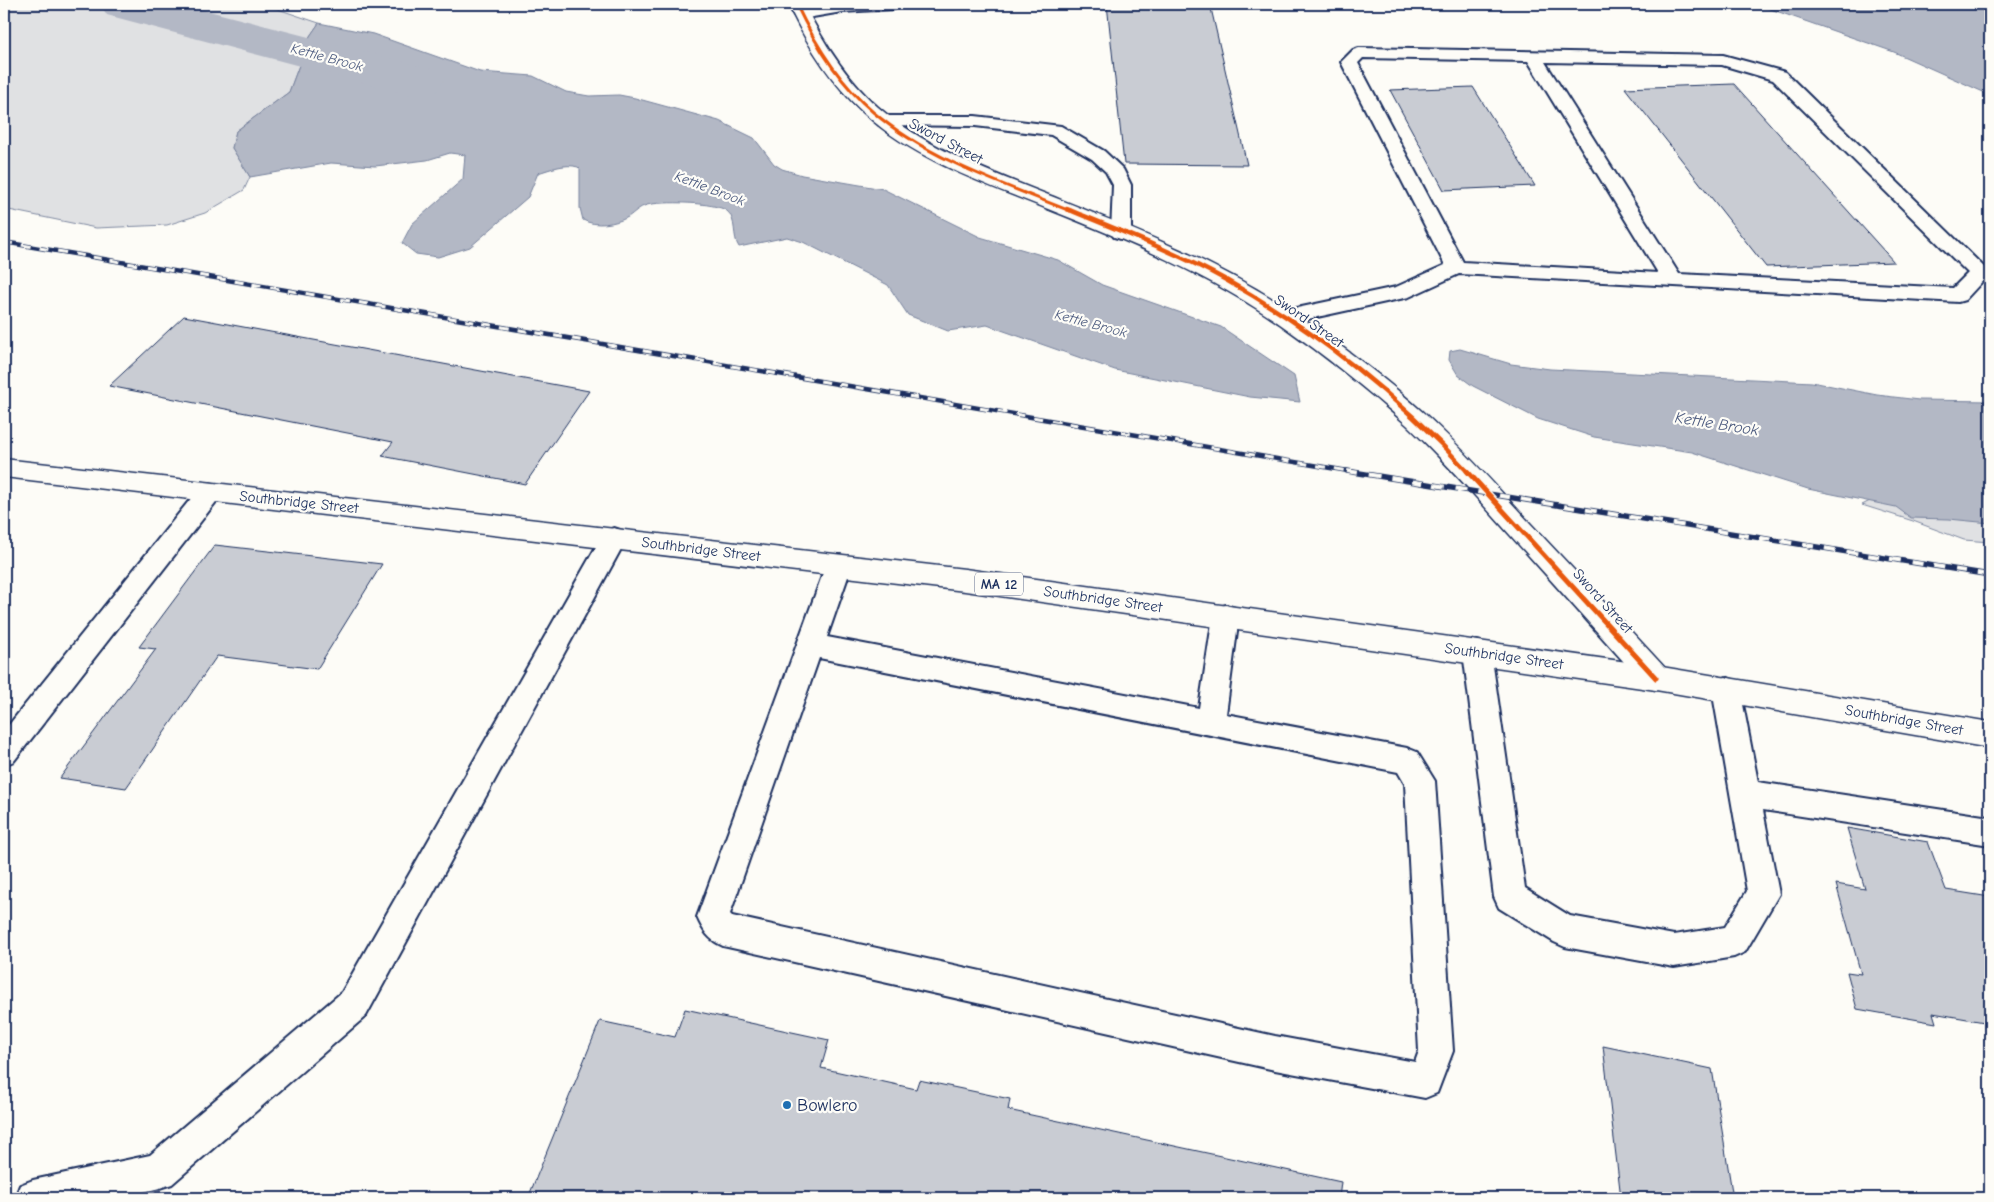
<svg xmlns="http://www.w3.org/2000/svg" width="1994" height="1202" font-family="'Comic Neue',sans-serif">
<rect width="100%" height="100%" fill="#fdfcf7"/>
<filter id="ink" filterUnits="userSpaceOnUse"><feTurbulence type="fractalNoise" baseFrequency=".02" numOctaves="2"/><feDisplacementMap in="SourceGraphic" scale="10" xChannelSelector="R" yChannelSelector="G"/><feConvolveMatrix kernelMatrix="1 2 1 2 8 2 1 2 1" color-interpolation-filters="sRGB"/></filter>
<g filter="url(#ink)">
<g fill="#e0e1e3" stroke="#7e88a0">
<path d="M 4,4 L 263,4 L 319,23 L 310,36 L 289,92 L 236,131 L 232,148 L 250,177 L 244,190 L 205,213 L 167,225 L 96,228 L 4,209 Z"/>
<path d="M 1990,492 L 1990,542 L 1964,540 L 1913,521 L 1862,505 L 1876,498 Z"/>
</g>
<g fill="#b3b8c5" stroke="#76819c">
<path d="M 1756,4 L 1990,4 L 1990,95 L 1894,52 Z"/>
<path d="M 319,23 L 373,34 L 480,72 L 533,76 L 566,92 L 589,96 L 619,95 L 635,98 L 719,121 L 754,138 L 774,164 L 782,169 L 802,175 L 883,189 L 980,237 L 1058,260 L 1102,285 L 1221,327 L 1294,376 L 1300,402 L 1250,397 L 1115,370 L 987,325 L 948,331 L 908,315 L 888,285 L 803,242 L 787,237 L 739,247 C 732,237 737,219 727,211 C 716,202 661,201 647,205 C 639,207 634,213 628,217 C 616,224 595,227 583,220 L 580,208 L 580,169 L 578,167 C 565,163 551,169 538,173 L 528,197 L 470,247 L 438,257 L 416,254 L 402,243 L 412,224 L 463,179 L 465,155 L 450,153 L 427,160 L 375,166 L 331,163 L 250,177 L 232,148 L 236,131 L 289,92 L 310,36 Z"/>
<path d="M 1460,349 L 1511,364 L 1550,369 L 1812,382 L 1877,395 L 1919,400 L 1990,401 L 1990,523 L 1949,519 L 1911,518 L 1896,507 L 1808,489 L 1692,452 L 1594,437 L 1538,419 L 1473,386 L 1458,375 L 1449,360 L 1450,351 Z"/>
</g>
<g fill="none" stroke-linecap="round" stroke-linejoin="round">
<path fill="#b3b8c5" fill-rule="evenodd" d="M 100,4 L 182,4 L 436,70 L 444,81 L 436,92 L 417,97 L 107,15 Z"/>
</g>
<g fill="#c9ccd3" stroke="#1b2f5e">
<path d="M 1107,4 L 1210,4 L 1247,165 L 1124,164 Z"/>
<path d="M 1734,84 L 1894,262 L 1766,267 L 1625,88 Z"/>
<path d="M 1473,87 L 1535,186 L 1444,190 L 1390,90 Z"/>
<path d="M 184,316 L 589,391 L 525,484 L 382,456 L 393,442 L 109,386 Z"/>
<path d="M 215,545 L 382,564 L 317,669 L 217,656 L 126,788 L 60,778 L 156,649 L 139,647 Z"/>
<path d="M 1847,828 L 1928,842 L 1946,890 L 1990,897 L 1990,1023 L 1933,1013 L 1936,1023 L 1857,1009 L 1847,972 L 1861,974 L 1836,884 L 1865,889 Z"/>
<path d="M 685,1009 L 829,1040 L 821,1068 L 916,1089 L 919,1080 L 1010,1099 L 1008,1110 L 1341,1182 L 1339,1198 L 528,1198 L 600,1021 L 675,1037 Z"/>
<path d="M 1603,1046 L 1712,1069 L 1733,1198 L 1621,1198 Z"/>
</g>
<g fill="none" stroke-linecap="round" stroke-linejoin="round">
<defs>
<g id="lane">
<path d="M 834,4 L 902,4 L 899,7 L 894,9 L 842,12 L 801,19 L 795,17 L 793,14 L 795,11 Z"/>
<path d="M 1359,48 L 1723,55 L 1785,72 L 1990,273 L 1965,300 L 1958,302 L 1459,274 L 1409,297 L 1285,324 L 1278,322 L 1274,317 L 1278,312 L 1396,287 L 1445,265 L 1341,62 L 1353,50 ZM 1363,58 L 1528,61 L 1658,273 L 1463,262 L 1358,63 ZM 1545,62 L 1722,65 L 1773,80 L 1968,273 L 1953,288 L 1679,274 Z"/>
<path d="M 885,116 L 975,116 L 1061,126 L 1104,151 L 1123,169 L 1131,185 L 1131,233 L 1128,237 L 1121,239 L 1114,237 L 1111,233 L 1113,185 L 1106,172 L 1092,159 L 1051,135 L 975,126 L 879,125 L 876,121 L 879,117 Z"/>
<path d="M 210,483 L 219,486 L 222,492 L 219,498 L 14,761 L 4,765 L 4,731 L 201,486 Z"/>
<path d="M 614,528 L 623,531 L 627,538 L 366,1016 L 172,1184 C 122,1202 67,1198 15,1198 L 20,1185 L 33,1180 L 150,1155 L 342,992 L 605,531 Z"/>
<path d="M 839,555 L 848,558 L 852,565 L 827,637 L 1199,708 L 1213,616 L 1217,608 L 1226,605 L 1235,608 L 1239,616 L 1226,714 L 1407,748 L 1417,752 L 1435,781 L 1453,1051 L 1437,1093 L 1425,1098 L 1275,1070 L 723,946 C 709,940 703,931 697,917 L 826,565 L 830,558 ZM 819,658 L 1398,772 L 1405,784 L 1419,1051 L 1415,1062 L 1275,1036 L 732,916 L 730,914 Z"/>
<path d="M 1477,641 L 1487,644 L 1491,652 L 1525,888 L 1570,916 L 1674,935 L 1725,927 L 1747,891 L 1712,689 L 1716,681 L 1726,677 L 1736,681 L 1740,689 L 1758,782 L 1990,817 L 1990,845 L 1763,810 L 1779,894 L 1745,952 L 1734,957 L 1674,967 L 1565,947 L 1554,942 L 1499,908 L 1494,897 L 1463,652 L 1467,644 Z"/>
</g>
<path id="secondary" d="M 788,4 L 804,4 C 823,42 846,79 878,107 C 927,149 993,173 1051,196 C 1136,230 1221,263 1297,315 C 1341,345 1385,378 1425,414 C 1462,448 1495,485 1529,522 C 1575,571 1621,620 1666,669 L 1670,678 L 1666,687 L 1656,690 L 1646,687 C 1601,636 1556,586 1511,536 C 1477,498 1444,460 1407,425 C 1367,389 1324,355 1280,324 C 1208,274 1128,241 1048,209 C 986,184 915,160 865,114 C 831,83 807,45 788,4 Z"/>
<path id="primary" d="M 4,459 L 965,569 L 1656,666 L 1990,722 L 1990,748 L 1656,690 L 965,591 L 4,477 Z"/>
</defs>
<use href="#lane" stroke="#1b2f5e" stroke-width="4"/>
<use href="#secondary" stroke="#1b2f5e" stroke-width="3"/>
<use href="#primary" stroke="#1b2f5e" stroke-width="3"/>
<use href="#lane" fill="#fdfcf7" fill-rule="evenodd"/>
<use href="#secondary" fill="#fdfcf7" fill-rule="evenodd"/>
<use href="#primary" fill="#fdfcf7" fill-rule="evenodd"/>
<defs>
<path id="rail-far1" d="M 4,242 L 1354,472"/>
<path id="rail" d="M 1347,471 L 1990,575"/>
</defs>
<use href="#rail-far1" stroke="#1b2f5e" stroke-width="4.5"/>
<use href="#rail" stroke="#1b2f5e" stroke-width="5.5"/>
<use href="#rail-far1" stroke="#fdfcf7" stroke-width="3" stroke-dasharray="9" stroke-linecap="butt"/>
<use href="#rail" stroke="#fdfcf7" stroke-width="4" stroke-dasharray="11" stroke-linecap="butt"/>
<defs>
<path id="cycleway-far2" d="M 796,4 C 815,44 839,83 873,112 C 928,159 1003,184 1070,211"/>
<path id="cycleway-far1" d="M 1067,209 C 1121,231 1175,252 1226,280 C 1315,330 1399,397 1468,472"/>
<path id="cycleway" d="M 1467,471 L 1656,678"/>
</defs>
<use href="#cycleway-far2" stroke="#fdfcf7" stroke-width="5"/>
<use href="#cycleway-far1" stroke="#fdfcf7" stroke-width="7"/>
<use href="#cycleway" stroke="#fdfcf7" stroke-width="8"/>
<use href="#cycleway-far2" stroke="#e8590c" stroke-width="3"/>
<use href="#cycleway-far1" stroke="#e8590c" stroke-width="4.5"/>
<use href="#cycleway" stroke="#e8590c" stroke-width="5"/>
</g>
</g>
<circle fill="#1f6fb2" stroke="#fdfcf7" stroke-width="2" cx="787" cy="1105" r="5"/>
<g text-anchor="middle" stroke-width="4.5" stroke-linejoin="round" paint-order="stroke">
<g font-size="14" font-style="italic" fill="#49587d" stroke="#fdfcf7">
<text transform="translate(327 57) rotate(15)" y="5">Kettle Brook</text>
<text transform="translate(710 188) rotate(21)" y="5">Kettle Brook</text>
<text transform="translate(1091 323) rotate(15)" y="5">Kettle Brook</text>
</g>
<rect fill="#fdfcf7" stroke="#5f6c8c" stroke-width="1" x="975" y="572.5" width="48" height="23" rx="4"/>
<g font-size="14" font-weight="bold" fill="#1b2f5e">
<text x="999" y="589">MA 12</text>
</g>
<g font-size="15" fill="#1b2f5e" stroke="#fdfcf7">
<text transform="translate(946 141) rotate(28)" y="5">Sword Street</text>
<text transform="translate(1309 321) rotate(35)" y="5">Sword Street</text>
<text transform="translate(299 502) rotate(6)" y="5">Southbridge Street</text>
<text transform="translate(701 549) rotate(7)" y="5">Southbridge Street</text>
<text transform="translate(1103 599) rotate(8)" y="5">Southbridge Street</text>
<text transform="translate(1603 601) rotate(48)" y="5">Sword Street</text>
<text transform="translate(1504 656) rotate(8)" y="5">Southbridge Street</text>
<text transform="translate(1904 720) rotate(10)" y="5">Southbridge Street</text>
</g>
<g font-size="16" font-style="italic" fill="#49587d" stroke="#fdfcf7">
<text transform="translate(1717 423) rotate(9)" y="6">Kettle Brook</text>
</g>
<g font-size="18" fill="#1b2f5e" stroke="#fdfcf7" text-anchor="start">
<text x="797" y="1111">Bowlero</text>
</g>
</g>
<rect width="1994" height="1202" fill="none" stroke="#fdfcf7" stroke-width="20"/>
<rect x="10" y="10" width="1974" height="1182" fill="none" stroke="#1b2f5e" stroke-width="2" filter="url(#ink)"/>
</svg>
